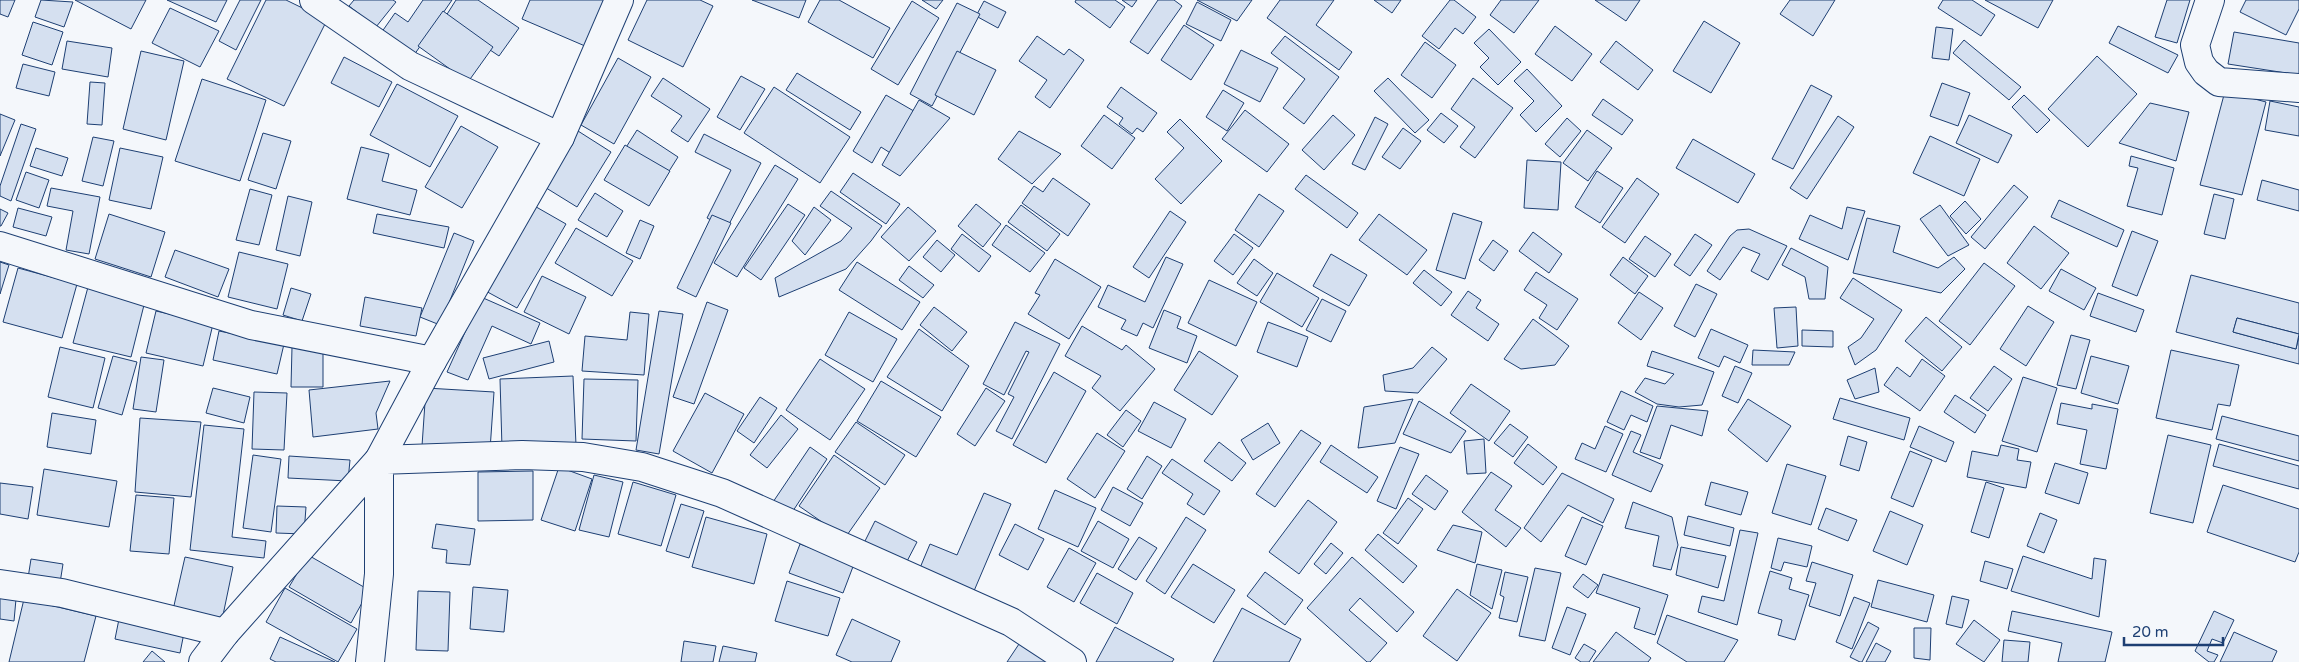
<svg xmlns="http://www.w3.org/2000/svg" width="2299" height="662" font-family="'Varela Round',sans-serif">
<rect width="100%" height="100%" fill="#f4f7fb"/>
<g fill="#d5e0f0" stroke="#1d3f73">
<path d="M 0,0 L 15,0 L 8,17 L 0,14 Z"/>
<path d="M 41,0 L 73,2 L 64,27 L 35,17 Z"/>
<path d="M 75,0 L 146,0 L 131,29 Z"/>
<path d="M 167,0 L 227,0 L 216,22 Z"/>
<path d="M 240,0 L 261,0 L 236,50 L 219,41 Z"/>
<path d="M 266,0 L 286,0 L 327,20 L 284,106 L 227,79 Z"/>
<path d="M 354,0 L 393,0 L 396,2 L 376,27 L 349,6 Z"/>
<path d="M 423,0 L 452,0 L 412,58 L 379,36 L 395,13 L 408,22 Z"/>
<path d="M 456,0 L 478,0 L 519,28 L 499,56 L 444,19 Z"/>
<path d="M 530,0 L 614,0 L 592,49 L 522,19 Z"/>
<path d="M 647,0 L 700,0 L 713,6 L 683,67 L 628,40 Z"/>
<path d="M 752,0 L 806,0 L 799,18 Z"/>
<path d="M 820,0 L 839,0 L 890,28 L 873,58 L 808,22 Z"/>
<path d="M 922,0 L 943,0 L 936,9 Z"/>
<path d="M 1076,0 L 1115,0 L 1125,7 L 1110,28 L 1075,2 Z"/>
<path d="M 1122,0 L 1137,0 L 1132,7 Z"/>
<path d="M 1158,0 L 1174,0 L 1182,6 L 1148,54 L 1130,42 Z"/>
<path d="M 1197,0 L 1252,0 L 1237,21 Z"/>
<path d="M 1280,0 L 1334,0 L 1316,25 L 1352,52 L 1339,70 L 1267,18 Z"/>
<path d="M 1374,0 L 1401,0 L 1392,13 Z"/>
<path d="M 1450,0 L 1454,0 L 1476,17 L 1463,34 L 1455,28 L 1439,49 L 1422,36 Z"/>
<path d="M 1501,0 L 1539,0 L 1514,33 L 1490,15 Z"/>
<path d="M 1595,0 L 1640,0 L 1626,21 Z"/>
<path d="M 1790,0 L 1835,0 L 1813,36 L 1780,14 Z"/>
<path d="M 1943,0 L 1972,0 L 1995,15 L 1981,36 L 1938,8 Z"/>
<path d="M 1985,0 L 2053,0 L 2038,28 Z"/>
<path d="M 2167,0 L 2190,0 L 2177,43 L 2155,37 Z"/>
<path d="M 2246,0 L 2299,0 L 2299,9 L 2286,35 L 2240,12 Z"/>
<path d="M 912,1 L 939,18 L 898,85 L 871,69 Z"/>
<path d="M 984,1 L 1006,12 L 998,28 L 976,16 Z"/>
<path d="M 1197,2 L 1231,20 L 1221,41 L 1186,24 Z"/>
<path d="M 957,3 L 980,14 L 932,106 L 910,94 Z"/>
<path d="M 170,8 L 219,31 L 200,67 L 152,43 Z"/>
<path d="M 443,11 L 493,47 L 468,82 L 418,46 Z"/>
<path d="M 1704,21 L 1740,43 L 1711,93 L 1673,71 Z"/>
<path d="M 33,22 L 63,32 L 52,65 L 22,55 Z"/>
<path d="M 1184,25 L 1214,45 L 1191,80 L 1161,60 Z"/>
<path d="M 1555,26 L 1592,54 L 1572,81 L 1535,54 Z"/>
<path d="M 2118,26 L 2178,55 L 2168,73 L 2109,43 Z"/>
<path d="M 1936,27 L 1953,29 L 1949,60 L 1932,58 Z"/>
<path d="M 1489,29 L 1521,62 L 1498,85 L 1480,67 L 1489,58 L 1474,43 Z"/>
<path d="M 2234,32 L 2299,43 L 2299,75 L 2228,64 Z"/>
<path d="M 1037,36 L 1064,55 L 1069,49 L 1084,60 L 1050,108 L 1035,97 L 1047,80 L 1019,61 Z"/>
<path d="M 1285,36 L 1339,77 L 1304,124 L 1283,108 L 1305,79 L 1271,53 Z"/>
<path d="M 1964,40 L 2021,87 L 2009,100 L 1953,53 Z"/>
<path d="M 67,41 L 112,48 L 108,77 L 62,69 Z"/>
<path d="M 1616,41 L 1653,70 L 1638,90 L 1600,62 Z"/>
<path d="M 1425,42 L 1456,65 L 1432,98 L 1401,75 Z"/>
<path d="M 1241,50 L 1278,68 L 1260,102 L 1224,84 Z"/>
<path d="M 141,51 L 184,61 L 166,140 L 123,129 Z"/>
<path d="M 957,51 L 996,70 L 974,115 L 935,95 Z"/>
<path d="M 2097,56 L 2137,94 L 2088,147 L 2048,109 Z"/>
<path d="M 344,57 L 392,82 L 379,107 L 331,83 Z"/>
<path d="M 618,58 L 651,77 L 614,144 L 581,125 Z"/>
<path d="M 23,64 L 55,72 L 49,96 L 16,88 Z"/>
<path d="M 1527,69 L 1562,106 L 1536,132 L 1520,115 L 1534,101 L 1514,81 Z"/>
<path d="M 797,73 L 861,112 L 850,130 L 786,90 Z"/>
<path d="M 741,76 L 765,89 L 740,130 L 717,117 Z"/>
<path d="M 663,78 L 710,109 L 688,142 L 671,131 L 682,116 L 651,96 Z"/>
<path d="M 1388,78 L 1429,120 L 1415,133 L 1374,91 Z"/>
<path d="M 1473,78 L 1513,108 L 1475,158 L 1460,147 L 1475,127 L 1451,109 Z"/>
<path d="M 202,79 L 266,100 L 240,181 L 175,161 Z"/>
<path d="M 90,82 L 105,83 L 102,125 L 87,124 Z"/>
<path d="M 1942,83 L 1970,93 L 1958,126 L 1930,116 Z"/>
<path d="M 397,84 L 458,116 L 430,167 L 370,135 Z"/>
<path d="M 1811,85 L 1832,96 L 1793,169 L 1772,159 Z"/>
<path d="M 774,87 L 850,137 L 820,183 L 744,133 Z"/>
<path d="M 1121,87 L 1157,113 L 1143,132 L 1137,128 L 1132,134 L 1119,124 L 1123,118 L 1107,107 Z"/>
<path d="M 1223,90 L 1244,103 L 1227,131 L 1206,117 Z"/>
<path d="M 2225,91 L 2266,102 L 2242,195 L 2200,185 Z"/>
<path d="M 886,95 L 919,114 L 895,156 L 881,147 L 872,163 L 853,151 Z"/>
<path d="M 2024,95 L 2050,120 L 2037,133 L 2012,107 Z"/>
<path d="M 1603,99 L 1633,120 L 1622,135 L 1592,115 Z"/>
<path d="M 919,100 L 950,118 L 900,176 L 882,165 Z"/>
<path d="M 2270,101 L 2299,107 L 2299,136 L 2265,130 Z"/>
<path d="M 2150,103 L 2189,112 L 2176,161 L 2119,143 Z"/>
<path d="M 1245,110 L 1289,144 L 1267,172 L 1222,139 Z"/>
<path d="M 1441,113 L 1458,126 L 1444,143 L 1427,130 Z"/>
<path d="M 0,114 L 15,120 L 0,156 Z"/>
<path d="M 1104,115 L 1135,138 L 1112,169 L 1081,146 Z"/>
<path d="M 1333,115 L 1355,135 L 1324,170 L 1302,150 Z"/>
<path d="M 1969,115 L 2012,135 L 1998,163 L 1956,143 Z"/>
<path d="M 1838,116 L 1854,127 L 1807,199 L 1790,188 Z"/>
<path d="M 1375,117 L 1388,124 L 1365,170 L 1352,164 Z"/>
<path d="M 1567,118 L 1581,131 L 1560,157 L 1545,144 Z"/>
<path d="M 1180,119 L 1222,161 L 1181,204 L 1155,179 L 1184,148 L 1167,132 Z"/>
<path d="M 21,124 L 36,129 L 11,201 L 0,196 L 0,186 Z"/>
<path d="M 461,126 L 498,147 L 462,208 L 425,187 Z"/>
<path d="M 1403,128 L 1421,141 L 1400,169 L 1382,157 Z"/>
<path d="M 637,130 L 678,157 L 666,176 L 625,149 Z"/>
<path d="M 1587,130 L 1612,148 L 1588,181 L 1563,163 Z"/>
<path d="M 578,131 L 611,152 L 577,207 L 543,186 Z"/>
<path d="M 1019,131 L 1061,154 L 1032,184 L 998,159 Z"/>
<path d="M 263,133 L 291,141 L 276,189 L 248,180 Z"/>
<path d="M 704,134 L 761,163 L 727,228 L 707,218 L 731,170 L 695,152 Z"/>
<path d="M 1930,136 L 1980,159 L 1964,196 L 1913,173 Z"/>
<path d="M 93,137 L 114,141 L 103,186 L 82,181 Z"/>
<path d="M 1693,139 L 1755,174 L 1738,203 L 1676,168 Z"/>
<path d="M 625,145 L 670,171 L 649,206 L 604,180 Z"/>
<path d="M 361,147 L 389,154 L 382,181 L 417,190 L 410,215 L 347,199 Z"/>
<path d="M 36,148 L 68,158 L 62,176 L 30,166 Z"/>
<path d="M 120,148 L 163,157 L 151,209 L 109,200 Z"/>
<path d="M 2131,156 L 2174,168 L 2162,215 L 2127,206 L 2138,168 L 2129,166 Z"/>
<path d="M 1527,160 L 1561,162 L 1558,210 L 1524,208 Z"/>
<path d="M 775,165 L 798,179 L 737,277 L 714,263 Z"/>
<path d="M 1597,171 L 1623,188 L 1600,223 L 1575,207 Z"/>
<path d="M 26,172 L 49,180 L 39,208 L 16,200 Z"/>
<path d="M 853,173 L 900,204 L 886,224 L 840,192 Z"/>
<path d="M 1306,175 L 1358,213 L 1347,228 L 1295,189 Z"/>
<path d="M 1053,178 L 1090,204 L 1068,236 L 1022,203 L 1034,186 L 1043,192 Z"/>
<path d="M 1637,178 L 1659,194 L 1625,243 L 1602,227 Z"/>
<path d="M 2262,180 L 2299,190 L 2299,211 L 2257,200 Z"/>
<path d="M 2014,185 L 2028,197 L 1985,249 L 1971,237 Z"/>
<path d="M 51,188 L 100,197 L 89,254 L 66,250 L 73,211 L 47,206 Z"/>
<path d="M 250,189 L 272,195 L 259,245 L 236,240 Z"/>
<path d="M 831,191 L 882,226 L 871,241 L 846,269 L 779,297 L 775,278 L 841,241 L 852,228 L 820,206 Z"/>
<path d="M 595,193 L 623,211 L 607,237 L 578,220 Z"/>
<path d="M 1259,194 L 1284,211 L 1259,247 L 1235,230 Z"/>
<path d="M 2214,194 L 2234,199 L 2225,239 L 2204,234 Z"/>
<path d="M 288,196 L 312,202 L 300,256 L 276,250 Z"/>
<path d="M 2059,200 L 2124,230 L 2117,247 L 2051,217 Z"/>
<path d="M 1965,201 L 1981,219 L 1966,234 L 1950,216 Z"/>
<path d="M 531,204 L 566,224 L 517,308 L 482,289 Z"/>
<path d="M 788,204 L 805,215 L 761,280 L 744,268 Z"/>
<path d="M 976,204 L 1001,224 L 983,247 L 958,226 Z"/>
<path d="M 1021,205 L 1060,234 L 1047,251 L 1008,222 Z"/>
<path d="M 1940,205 L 1969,245 L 1948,256 L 1920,219 Z"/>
<path d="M 814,207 L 831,220 L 805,255 L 792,241 Z"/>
<path d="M 908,207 L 936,231 L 909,261 L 881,237 Z"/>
<path d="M 1847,207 L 1865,211 L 1848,260 L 1799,239 L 1810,215 L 1842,229 Z"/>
<path d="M 18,208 L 52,217 L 46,236 L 13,227 Z"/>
<path d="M 0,209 L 8,213 L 1,226 L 0,226 Z"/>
<path d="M 1170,211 L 1186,222 L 1149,278 L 1133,267 Z"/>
<path d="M 1453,213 L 1482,222 L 1465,279 L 1436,270 Z"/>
<path d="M 109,214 L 165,232 L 151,277 L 95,259 Z"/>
<path d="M 377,214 L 449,227 L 444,248 L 373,233 Z"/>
<path d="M 1379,214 L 1427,250 L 1407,275 L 1359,240 Z"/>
<path d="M 712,215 L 731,223 L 696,297 L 677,288 Z"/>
<path d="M 1867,218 L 1900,226 L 1893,252 L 1938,268 L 1954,257 L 1965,269 L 1941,293 L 1853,273 Z"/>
<path d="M 640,220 L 654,226 L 640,259 L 626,253 Z"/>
<path d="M 1006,225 L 1045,253 L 1030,272 L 992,245 Z"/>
<path d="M 2034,226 L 2069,253 L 2041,289 L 2007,263 Z"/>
<path d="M 576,228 L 633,261 L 612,296 L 555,263 Z"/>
<path d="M 1749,229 L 1787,246 L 1768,280 L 1751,271 L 1760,254 L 1743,247 L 1720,280 L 1707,271 L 1730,236 L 1737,230 Z"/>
<path d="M 2132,231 L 2158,241 L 2137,296 L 2112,286 Z"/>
<path d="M 1533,232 L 1562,254 L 1549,273 L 1519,251 Z"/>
<path d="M 454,233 L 474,241 L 440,325 L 420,317 Z"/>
<path d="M 962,234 L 991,256 L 979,272 L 951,249 Z"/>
<path d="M 1234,234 L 1253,248 L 1233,275 L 1214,261 Z"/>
<path d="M 1695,234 L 1712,245 L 1690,276 L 1674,265 Z"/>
<path d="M 1645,236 L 1671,254 L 1655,277 L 1629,259 Z"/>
<path d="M 937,240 L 955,255 L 941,272 L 923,257 Z"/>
<path d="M 1493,240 L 1508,251 L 1494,271 L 1479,260 Z"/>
<path d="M 1791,248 L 1828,267 L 1825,299 L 1809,299 L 1805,277 L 1782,265 Z"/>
<path d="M 175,250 L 229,269 L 218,297 L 165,277 Z"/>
<path d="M 239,252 L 288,264 L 277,309 L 228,297 Z"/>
<path d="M 1331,254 L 1367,275 L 1349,306 L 1313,286 Z"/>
<path d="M 1166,257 L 1183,264 L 1153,328 L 1143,323 L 1137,336 L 1121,329 L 1126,320 L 1098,307 L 1108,285 L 1145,302 Z"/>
<path d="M 1623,257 L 1648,276 L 1635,294 L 1610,275 Z"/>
<path d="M 1055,259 L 1101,287 L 1069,339 L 1028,314 L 1040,295 L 1035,293 Z"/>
<path d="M 1254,259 L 1273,273 L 1257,296 L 1237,283 Z"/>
<path d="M 0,262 L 9,265 L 0,294 Z"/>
<path d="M 857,262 L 920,302 L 902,330 L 839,290 Z"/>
<path d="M 1984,263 L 2015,286 L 1970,345 L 1939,321 Z"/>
<path d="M 909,266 L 934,285 L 923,298 L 899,280 Z"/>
<path d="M 18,268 L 77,284 L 62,338 L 3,322 Z"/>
<path d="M 2061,269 L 2096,288 L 2084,310 L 2049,291 Z"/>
<path d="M 1424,270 L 1452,292 L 1441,306 L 1413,283 Z"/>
<path d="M 1536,272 L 1578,299 L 1557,330 L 1539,318 L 1547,305 L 1524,290 Z"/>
<path d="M 1277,273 L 1319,298 L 1302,327 L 1260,302 Z"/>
<path d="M 2191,275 L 2299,303 L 2299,334 L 2237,318 L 2233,332 L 2296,349 L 2299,336 L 2299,364 L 2176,332 Z"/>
<path d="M 542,276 L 586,297 L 569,334 L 524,312 Z"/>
<path d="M 1853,278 L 1902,310 L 1876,350 L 1855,365 L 1848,347 L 1861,338 L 1874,319 L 1840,298 Z"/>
<path d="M 1209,280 L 1257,302 L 1236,346 L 1188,323 Z"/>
<path d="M 1696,284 L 1717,294 L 1695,337 L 1674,326 Z"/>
<path d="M 88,287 L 145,301 L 131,357 L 73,343 Z"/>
<path d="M 291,288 L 311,294 L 302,321 L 283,315 Z"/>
<path d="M 1468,291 L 1481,300 L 1476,308 L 1499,324 L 1488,341 L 1451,315 Z"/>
<path d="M 1639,292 L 1663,308 L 1641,340 L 1618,323 Z"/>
<path d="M 2098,293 L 2144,310 L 2136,332 L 2090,316 Z"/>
<path d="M 365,297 L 422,308 L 416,336 L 360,326 Z"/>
<path d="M 481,297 L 540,323 L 531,344 L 492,326 L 468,380 L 447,372 Z"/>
<path d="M 1322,299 L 1346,311 L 1331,342 L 1306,330 Z"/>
<path d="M 707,302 L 728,310 L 694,404 L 673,397 Z"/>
<path d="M 2028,306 L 2054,322 L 2026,366 L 2000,349 Z"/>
<path d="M 934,307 L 967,332 L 952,351 L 920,325 Z"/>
<path d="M 1796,307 L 1798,346 L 1777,348 L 1774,308 Z"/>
<path d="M 1164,310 L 1181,317 L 1177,328 L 1197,336 L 1187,363 L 1149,348 Z"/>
<path d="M 156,311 L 213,324 L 203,366 L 146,353 Z"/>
<path d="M 659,311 L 683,314 L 659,454 L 636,450 Z"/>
<path d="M 630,312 L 649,314 L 644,375 L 582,371 L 585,336 L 627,340 Z"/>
<path d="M 849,312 L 897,339 L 873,382 L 825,355 Z"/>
<path d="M 1926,317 L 1962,347 L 1942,371 L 1905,341 Z"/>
<path d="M 2237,318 L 2299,334 L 2296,349 L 2233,332 Z"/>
<path d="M 1533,319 L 1569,346 L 1555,365 L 1521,369 L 1504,359 Z"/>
<path d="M 1015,322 L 1060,344 L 1012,439 L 996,431 L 1014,397 L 1008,394 L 1029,352 L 1026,351 L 1004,395 L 983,384 Z"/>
<path d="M 1268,322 L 1308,337 L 1297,367 L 1257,352 Z"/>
<path d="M 1082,326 L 1122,350 L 1126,345 L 1155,369 L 1120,411 L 1092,388 L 1101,376 L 1065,356 Z"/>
<path d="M 919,329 L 969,366 L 942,411 L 887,377 Z"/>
<path d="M 1711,329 L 1748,345 L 1740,363 L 1724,356 L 1719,367 L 1698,358 Z"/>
<path d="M 1802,330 L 1833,331 L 1833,347 L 1802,346 Z"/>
<path d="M 219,331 L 284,344 L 277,374 L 213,360 Z"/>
<path d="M 2071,335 L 2090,340 L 2076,389 L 2057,385 Z"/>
<path d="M 549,341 L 554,362 L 489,379 L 483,358 Z"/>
<path d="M 60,347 L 105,358 L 93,408 L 48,397 Z"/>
<path d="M 292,347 L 323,348 L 323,387 L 291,387 Z"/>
<path d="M 1432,347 L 1447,359 L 1418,393 L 1385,391 L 1383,375 L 1413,368 Z"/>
<path d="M 1753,350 L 1795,352 L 1789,365 L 1752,365 Z"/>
<path d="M 2171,350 L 2239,365 L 2230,406 L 2218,404 L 2212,430 L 2156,418 Z"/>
<path d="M 1199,351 L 1238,376 L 1212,415 L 1174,390 Z"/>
<path d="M 1652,351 L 1714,372 L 1702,405 L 1679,407 L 1657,404 L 1635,392 L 1645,378 L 1665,384 L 1674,374 L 1647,366 Z"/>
<path d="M 113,356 L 137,362 L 122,415 L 98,408 Z"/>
<path d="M 2091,356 L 2129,366 L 2118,404 L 2081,393 Z"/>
<path d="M 141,357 L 164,360 L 156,412 L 133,409 Z"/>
<path d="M 820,359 L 865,389 L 830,440 L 786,410 Z"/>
<path d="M 1922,359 L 1945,376 L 1920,411 L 1884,385 L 1897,367 L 1910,377 Z"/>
<path d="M 1735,366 L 1752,373 L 1738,403 L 1722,396 Z"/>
<path d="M 1994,366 L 2012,379 L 1988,411 L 1970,398 Z"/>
<path d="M 1875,368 L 1879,392 L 1855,399 L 1847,380 Z"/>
<path d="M 1054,372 L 1086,391 L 1046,463 L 1013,445 Z"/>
<path d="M 573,376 L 576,445 L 502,448 L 500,379 Z"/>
<path d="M 2023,377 L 2057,388 L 2037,452 L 2002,441 Z"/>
<path d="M 584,379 L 638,380 L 636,441 L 582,439 Z"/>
<path d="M 390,381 L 376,413 L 378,429 L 313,437 L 309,390 Z"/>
<path d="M 881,381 L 941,417 L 916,457 L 857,421 Z"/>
<path d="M 1471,384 L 1510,411 L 1489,441 L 1450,413 Z"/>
<path d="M 213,388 L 250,397 L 244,423 L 206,413 Z"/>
<path d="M 426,388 L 494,392 L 490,450 L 422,446 Z"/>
<path d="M 986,388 L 1005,401 L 975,446 L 957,434 Z"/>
<path d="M 1621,391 L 1653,406 L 1647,422 L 1631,415 L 1624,430 L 1607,422 Z"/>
<path d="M 254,392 L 287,393 L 284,450 L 252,449 Z"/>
<path d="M 705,393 L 744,414 L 712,473 L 673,451 Z"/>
<path d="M 1955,395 L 1986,415 L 1975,433 L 1944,412 Z"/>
<path d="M 760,397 L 777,408 L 754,443 L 737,431 Z"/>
<path d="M 1840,398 L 1910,418 L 1904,440 L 1833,419 Z"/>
<path d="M 1413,399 L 1395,443 L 1358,448 L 1364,407 Z"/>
<path d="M 1748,399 L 1791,426 L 1767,462 L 1728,430 Z"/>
<path d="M 1419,401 L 1466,431 L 1451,453 L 1403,434 Z"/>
<path d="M 1154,402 L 1186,419 L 1171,448 L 1138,431 Z"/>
<path d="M 2061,403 L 2092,409 L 2092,404 L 2118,409 L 2106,469 L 2080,464 L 2087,430 L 2057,424 Z"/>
<path d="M 1657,406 L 1708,411 L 1702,436 L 1671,425 L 1660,459 L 1640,452 Z"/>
<path d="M 1126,410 L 1141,421 L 1123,447 L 1107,435 Z"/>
<path d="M 52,413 L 96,420 L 91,454 L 47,447 Z"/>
<path d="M 781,415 L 798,429 L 767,468 L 750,455 Z"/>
<path d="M 2222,416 L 2299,436 L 2299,461 L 2216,439 Z"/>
<path d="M 140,418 L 201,422 L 191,497 L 135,492 Z"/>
<path d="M 856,422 L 905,455 L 885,485 L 835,452 Z"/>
<path d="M 1268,423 L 1280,443 L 1253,460 L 1241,440 Z"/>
<path d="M 1510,424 L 1528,437 L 1513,457 L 1494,443 Z"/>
<path d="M 204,425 L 244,429 L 232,537 L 266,541 L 264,558 L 190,550 Z"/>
<path d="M 1605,426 L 1623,434 L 1606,472 L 1575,459 L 1582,443 L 1595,449 Z"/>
<path d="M 1919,426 L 1954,442 L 1946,462 L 1910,447 Z"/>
<path d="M 1301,430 L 1321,443 L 1275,507 L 1256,494 Z"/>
<path d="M 1631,431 L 1641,435 L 1633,452 L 1663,465 L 1651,492 L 1612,475 Z"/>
<path d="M 1097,433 L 1125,451 L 1095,498 L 1067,479 Z"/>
<path d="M 2168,435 L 2211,445 L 2193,523 L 2150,513 Z"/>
<path d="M 1848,436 L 1867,442 L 1859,471 L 1840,465 Z"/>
<path d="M 1484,439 L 1486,473 L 1467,474 L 1464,441 Z"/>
<path d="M 1219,442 L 1246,463 L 1232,481 L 1204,461 Z"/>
<path d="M 1528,444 L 1557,467 L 1543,485 L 1514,463 Z"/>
<path d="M 2219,444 L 2299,466 L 2299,489 L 2213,466 Z"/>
<path d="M 1331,445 L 1378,477 L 1367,493 L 1320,462 Z"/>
<path d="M 2001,445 L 2019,449 L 2017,460 L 2031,462 L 2026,488 L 1967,477 L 1972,451 L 1998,456 Z"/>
<path d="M 810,447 L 827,459 L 789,517 L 771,505 Z"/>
<path d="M 1400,447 L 1419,454 L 1396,509 L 1377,501 Z"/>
<path d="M 1910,451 L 1932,460 L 1913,507 L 1891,498 Z"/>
<path d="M 253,455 L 281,459 L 271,532 L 243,528 Z"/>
<path d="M 834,455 L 880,488 L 845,538 L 799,506 Z"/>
<path d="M 289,456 L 350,460 L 348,481 L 288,478 Z"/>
<path d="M 1147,456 L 1162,466 L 1142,499 L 1127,489 Z"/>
<path d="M 1172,459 L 1220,491 L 1204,515 L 1187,504 L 1193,494 L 1162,473 Z"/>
<path d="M 2055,463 L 2088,473 L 2079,504 L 2045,493 Z"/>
<path d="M 1787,464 L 1826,476 L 1811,525 L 1772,513 Z"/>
<path d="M 559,467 L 592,479 L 575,531 L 541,520 Z"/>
<path d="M 44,469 L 117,481 L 109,527 L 37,515 Z"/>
<path d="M 533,471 L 533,520 L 478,521 L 478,472 Z"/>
<path d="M 1491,472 L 1512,486 L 1495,510 L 1521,528 L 1506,547 L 1462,512 Z"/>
<path d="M 1562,473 L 1614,499 L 1603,523 L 1568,505 L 1541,542 L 1524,528 Z"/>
<path d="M 594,475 L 623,482 L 609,537 L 579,530 Z"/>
<path d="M 1426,475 L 1448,491 L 1435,510 L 1412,494 Z"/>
<path d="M 633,482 L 676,495 L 661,546 L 618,534 Z"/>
<path d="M 1711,482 L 1748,492 L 1741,515 L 1705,505 Z"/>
<path d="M 1986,482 L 2004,488 L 1989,538 L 1971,532 Z"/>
<path d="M 0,483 L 33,487 L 28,519 L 0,514 Z"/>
<path d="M 2223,485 L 2299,509 L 2299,552 L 2295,562 L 2207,532 Z"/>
<path d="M 1113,487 L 1143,503 L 1130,526 L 1101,510 Z"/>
<path d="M 1055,490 L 1096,508 L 1078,547 L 1038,529 Z"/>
<path d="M 984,493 L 1011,504 L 971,598 L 917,575 L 930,544 L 957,555 Z"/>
<path d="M 136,495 L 174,498 L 169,554 L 130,551 Z"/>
<path d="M 1408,498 L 1423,509 L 1398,544 L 1383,533 Z"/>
<path d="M 1308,500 L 1337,522 L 1299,574 L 1269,552 Z"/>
<path d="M 1633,502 L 1672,517 L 1678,545 L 1671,570 L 1653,566 L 1659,536 L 1625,528 Z"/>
<path d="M 681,504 L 704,511 L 689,558 L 666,551 Z"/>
<path d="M 277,506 L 306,507 L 304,534 L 276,533 Z"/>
<path d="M 1826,508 L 1857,520 L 1848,541 L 1818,529 Z"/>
<path d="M 1890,511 L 1923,525 L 1907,565 L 1873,551 Z"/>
<path d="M 2040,513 L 2057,520 L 2044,553 L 2027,546 Z"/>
<path d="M 1688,516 L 1734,528 L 1730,546 L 1684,535 Z"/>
<path d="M 706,517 L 767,534 L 754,584 L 692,567 Z"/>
<path d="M 1186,517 L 1206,530 L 1165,594 L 1146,581 Z"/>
<path d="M 1582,517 L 1603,526 L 1586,565 L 1565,556 Z"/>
<path d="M 875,521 L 917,542 L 904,567 L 862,547 Z"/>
<path d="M 1098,521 L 1129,539 L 1113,568 L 1081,551 Z"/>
<path d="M 436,524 L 475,529 L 470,565 L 446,563 L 447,550 L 432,548 Z"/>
<path d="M 1015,524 L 1044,539 L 1028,570 L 999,555 Z"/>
<path d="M 1453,525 L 1482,532 L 1475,563 L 1437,550 Z"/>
<path d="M 1740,530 L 1758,533 L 1737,625 L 1698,612 L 1702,596 L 1724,601 Z"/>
<path d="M 1378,534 L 1417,566 L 1403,583 L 1365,550 Z"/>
<path d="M 1139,537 L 1157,548 L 1136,580 L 1118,569 Z"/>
<path d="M 1778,538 L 1812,546 L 1807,567 L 1784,562 L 1781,571 L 1771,568 Z"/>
<path d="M 1331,543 L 1343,553 L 1326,574 L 1314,564 Z"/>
<path d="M 800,544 L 854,564 L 843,593 L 789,573 Z"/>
<path d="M 1681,547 L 1726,556 L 1718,588 L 1676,575 Z"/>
<path d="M 1069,548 L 1096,563 L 1074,602 L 1047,587 Z"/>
<path d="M 308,555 L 369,590 L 351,623 L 289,587 Z"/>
<path d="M 2023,556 L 2092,579 L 2094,558 L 2106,560 L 2099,617 L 2011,591 Z"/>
<path d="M 185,557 L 233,567 L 222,620 L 173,610 Z"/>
<path d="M 1352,557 L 1414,612 L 1397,632 L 1360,598 L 1349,610 L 1387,643 L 1370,662 L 1367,662 L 1307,608 Z"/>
<path d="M 31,559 L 63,564 L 60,583 L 28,578 Z"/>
<path d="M 1985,561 L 2013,569 L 2007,589 L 1980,581 Z"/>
<path d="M 1812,562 L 1853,575 L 1840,616 L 1809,606 L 1816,583 L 1806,581 Z"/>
<path d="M 1193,564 L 1235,590 L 1214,623 L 1171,597 Z"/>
<path d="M 1477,564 L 1502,570 L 1492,609 L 1470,595 Z"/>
<path d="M 1535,568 L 1561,573 L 1545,641 L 1519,636 Z"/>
<path d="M 1770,571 L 1792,578 L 1789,589 L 1809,595 L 1795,640 L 1778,635 L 1782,620 L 1758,613 Z"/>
<path d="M 1265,572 L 1303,600 L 1285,625 L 1247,596 Z"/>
<path d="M 1505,572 L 1528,577 L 1517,622 L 1499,618 L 1504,597 L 1500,595 Z"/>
<path d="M 1097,573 L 1133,593 L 1117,624 L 1080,603 Z"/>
<path d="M 1583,574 L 1598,585 L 1588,598 L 1573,587 Z"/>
<path d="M 1603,574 L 1668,595 L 1655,635 L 1634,628 L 1640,608 L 1596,593 Z"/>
<path d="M 1878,580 L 1934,595 L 1927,622 L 1871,607 Z"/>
<path d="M 787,581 L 840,598 L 828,636 L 775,621 Z"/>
<path d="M 473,587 L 508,590 L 504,632 L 470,629 Z"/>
<path d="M 285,588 L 357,629 L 338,662 L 266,622 Z"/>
<path d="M 1457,589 L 1491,613 L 1457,661 L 1423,636 Z"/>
<path d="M 418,591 L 450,592 L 448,651 L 416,650 Z"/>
<path d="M 1952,596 L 1969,600 L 1962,628 L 1946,624 Z"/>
<path d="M 0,597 L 16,599 L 14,621 L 0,619 Z"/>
<path d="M 1854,597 L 1870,603 L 1852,649 L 1836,642 Z"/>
<path d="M 24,599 L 96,616 L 84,662 L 9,662 Z"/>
<path d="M 1567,607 L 1586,614 L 1570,655 L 1552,648 Z"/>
<path d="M 1242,608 L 1301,639 L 1289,662 L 1213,662 Z"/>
<path d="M 2012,611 L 2112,632 L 2105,662 L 2058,662 L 2062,643 L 2008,631 Z"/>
<path d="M 2214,611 L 2234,620 L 2223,643 L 2212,639 L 2207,651 L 2218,655 L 2214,662 L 2209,662 L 2195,651 Z"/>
<path d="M 1667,615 L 1738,640 L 1724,662 L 1687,662 L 1657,643 Z"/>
<path d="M 119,619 L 184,633 L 180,653 L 115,639 Z"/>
<path d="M 852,619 L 900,641 L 891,662 L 852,662 L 836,655 Z"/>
<path d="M 1974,620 L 2000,640 L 1984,662 L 1956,644 Z"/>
<path d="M 1868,622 L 1879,628 L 1862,662 L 1860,662 L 1850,657 Z"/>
<path d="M 1115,627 L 1174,659 L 1172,662 L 1096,662 Z"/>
<path d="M 1914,628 L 1931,628 L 1930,660 L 1914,658 Z"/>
<path d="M 1616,632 L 1651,658 L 1648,662 L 1593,662 Z"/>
<path d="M 2234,632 L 2277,651 L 2272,662 L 2220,662 Z"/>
<path d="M 280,637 L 335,662 L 276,662 L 270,659 Z"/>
<path d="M 1023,638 L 1059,662 L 1007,662 Z"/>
<path d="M 2004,640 L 2030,642 L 2028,662 L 2002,662 Z"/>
<path d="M 684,641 L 716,646 L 713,662 L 681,662 Z"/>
<path d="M 1876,643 L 1891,651 L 1885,662 L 1866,662 Z"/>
<path d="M 1584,644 L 1596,651 L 1589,662 L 1581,662 L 1575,658 Z"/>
<path d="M 723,646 L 757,653 L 755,662 L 719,662 Z"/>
<path d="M 152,651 L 165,662 L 143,662 Z"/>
</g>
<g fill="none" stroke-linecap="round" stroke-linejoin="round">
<defs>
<g id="street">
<path d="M 314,0 L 410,66 L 560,137"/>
<path d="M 2210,0 L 2195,45 L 2199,62 L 2206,72 L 2219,82 L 2299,88"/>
<path d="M 0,246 L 251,325 L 432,361"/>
<path d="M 0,584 L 62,593 L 225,633"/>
<path d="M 203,662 L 225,633 L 379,460 L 432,361 L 560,137 L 619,0"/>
<path d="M 370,662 L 379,574 L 379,460 L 522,455 L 583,457 L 642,467 L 722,493 L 1011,622 L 1072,662"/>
</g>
</defs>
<use href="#street" stroke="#1d3f73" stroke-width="30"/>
<use href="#street" stroke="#f4f7fb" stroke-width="28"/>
</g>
<path d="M2124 637v8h99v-8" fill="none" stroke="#1d3f73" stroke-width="2.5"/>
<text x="2132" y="637" font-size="15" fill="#1d3f73" stroke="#f4f7fb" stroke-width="4" paint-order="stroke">20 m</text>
</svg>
